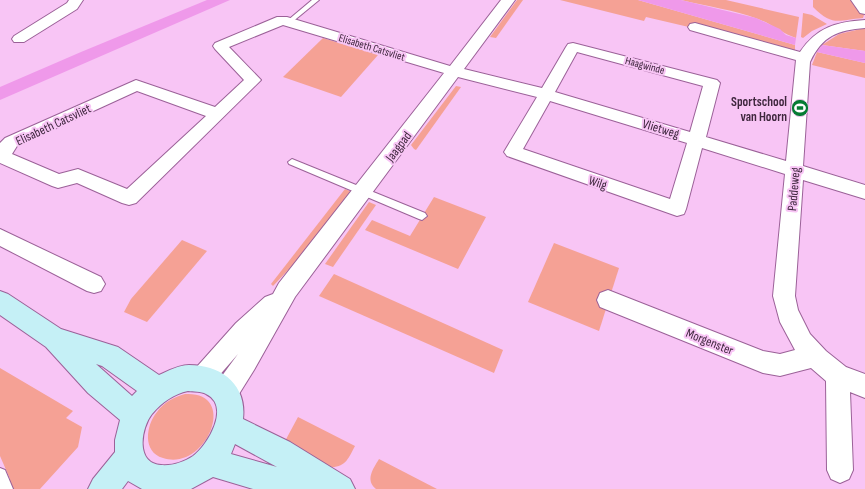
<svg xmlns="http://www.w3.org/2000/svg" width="865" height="489" font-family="'Sofia Sans Condensed',sans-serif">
<rect width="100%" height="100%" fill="#f8c5f5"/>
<g fill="#f5a195">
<path d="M 517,0 L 523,0 L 496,38 L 490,37 Z"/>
<path d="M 560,0 L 638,0 L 795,45 L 795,51 L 695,24 L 693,28 L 646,17 L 644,21 Z"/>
<path d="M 681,0 L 726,0 L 799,17 L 796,38 C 783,34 772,24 758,19 C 734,10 706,6 681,0 Z"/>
<path d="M 813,0 L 854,0 L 864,15 L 863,18 C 838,20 833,27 813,7 Z"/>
<path d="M 803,13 L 812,15 L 827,24 L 812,31 L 803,38 L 801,37 Z"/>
<path d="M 865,28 L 865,51 L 822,45 L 839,34 Z"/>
<path d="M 323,38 L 378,55 L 341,97 L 283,77 Z"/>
<path d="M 817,52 L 865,63 L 865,78 L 812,65 Z"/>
<path d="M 456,86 L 461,87 L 416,150 L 414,149 L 411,145 Z"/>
<path d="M 345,189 L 352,192 L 291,267 L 273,286 L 271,284 Z"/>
<path d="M 434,197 L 486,217 L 458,269 L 365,230 L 372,220 L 410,236 Z"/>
<path d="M 369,202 L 376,205 L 333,267 L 325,264 Z"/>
<path d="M 182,240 L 207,251 L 147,322 L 124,312 L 131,299 Z"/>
<path d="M 554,243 L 619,268 L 599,331 L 528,302 Z"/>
<path d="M 334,274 L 503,350 L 494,373 L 319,296 Z"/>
<path d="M 0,368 L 73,411 L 66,418 L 82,427 L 78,447 L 40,489 L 1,489 L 10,479 L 0,456 Z"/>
<path d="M 185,394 C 240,391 206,472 163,458 C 142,452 146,425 157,412 C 164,402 174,397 185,394 Z"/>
<path d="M 298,417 L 355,446 C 349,457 346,467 332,467 L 284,443 Z"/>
<path d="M 379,459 L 437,489 L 376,489 C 365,480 373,469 379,459 Z"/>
</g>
<g fill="#ef99ea">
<path d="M 207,0 L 230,0 L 0,100 L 0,87 L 81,52 Z"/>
<path d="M 638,0 L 681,0 L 756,18 L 780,29 L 786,35 L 796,38 L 795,45 Z"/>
<path d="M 822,45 L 865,51 L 865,63 L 817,52 Z"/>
</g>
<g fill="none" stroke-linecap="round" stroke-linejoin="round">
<defs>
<g id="lane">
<path d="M 312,0 L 319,0 L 291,23 L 287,23 L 287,21 Z"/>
<path d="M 292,159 L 425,213 L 427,216 L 422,220 L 419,219 L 289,164 L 288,162 Z"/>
<path d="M 0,468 L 5,470 L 13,489 L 0,489 Z"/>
</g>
<g id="street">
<path d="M 69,0 L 83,0 L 77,9 L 24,42 L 14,42 L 12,39 L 14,36 L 67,3 Z"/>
<path d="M 501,0 L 515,0 L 464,69 L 542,88 L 566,47 L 568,44 L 573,43 L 717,80 L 720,83 L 706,137 L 786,161 L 796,60 L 690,30 L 688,27 L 690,24 L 695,23 L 800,52 C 817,27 836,22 865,20 L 865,28 C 838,30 822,36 810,62 L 803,166 L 865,185 L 865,199 L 803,180 L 795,296 L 798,310 L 810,334 L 826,351 L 846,367 L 865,374 L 865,398 L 850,392 L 853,470 L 849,479 L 840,483 L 831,479 L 827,470 L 826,381 L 811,368 L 780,376 L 763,373 L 600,307 L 597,300 L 600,293 L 608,290 L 763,351 L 780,354 L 795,350 L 780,322 L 773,296 L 785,174 L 702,148 L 686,209 L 684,214 L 677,216 L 507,156 L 504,152 L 537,97 L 458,77 L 295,297 L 254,370 L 234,402 L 225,405 L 216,402 L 213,393 L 216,384 L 238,354 L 210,386 L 202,390 L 194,386 L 190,378 L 194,370 L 236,323 L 265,297 L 273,294 L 279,283 L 444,73 L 283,25 L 229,47 L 261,80 L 136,203 L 129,205 L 122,203 L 77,183 L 58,188 L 52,186 L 0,163 L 0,143 L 5,138 L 136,80 L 215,107 L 244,80 L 215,49 L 213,46 L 215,43 L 277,17 L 287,17 L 450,66 ZM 577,52 L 703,86 L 690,132 L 555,92 ZM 137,91 L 206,116 L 127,189 L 78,169 L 59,174 L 12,154 L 17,146 ZM 550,101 L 687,143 L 670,199 L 523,149 Z"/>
<path d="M 851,0 L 865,0 L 865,14 L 860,13 Z"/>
<path d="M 0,229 L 101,277 L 105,284 L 101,291 L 94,293 L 87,291 L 0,246 Z"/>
</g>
<path id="secondary" d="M 0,291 L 8,294 L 61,329 L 118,347 L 159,375 C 168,371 179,365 189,365 C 221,365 247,384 243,419 L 290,442 L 350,479 L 355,489 L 253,489 L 213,477 L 191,489 L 142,489 L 128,481 L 122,489 L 88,489 L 93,479 L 115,452 L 115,440 L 120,420 L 88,393 L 46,347 L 0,315 ZM 96,364 L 102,366 L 137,391 L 132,396 ZM 188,391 C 193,392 201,391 206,394 C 231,406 208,445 193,456 C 184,462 172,466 161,465 C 135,463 141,428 152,414 C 162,402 174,394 188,391 ZM 235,444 L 277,467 L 231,454 Z"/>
</defs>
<use href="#lane" stroke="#9b6198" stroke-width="2"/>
<use href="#street" stroke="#9b6198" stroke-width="2"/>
<use href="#secondary" stroke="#9b6198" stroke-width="2"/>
<use href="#lane" fill="#fff" fill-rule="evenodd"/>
<use href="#street" fill="#fff" fill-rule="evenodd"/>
<use href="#secondary" fill="#c5f0f6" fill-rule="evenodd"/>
</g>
<defs>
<symbol id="stadium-disc" viewBox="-11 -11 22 22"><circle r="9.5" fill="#057c33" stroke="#f8c5f5"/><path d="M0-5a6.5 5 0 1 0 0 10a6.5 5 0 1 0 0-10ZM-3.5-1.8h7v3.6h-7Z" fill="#fff"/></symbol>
</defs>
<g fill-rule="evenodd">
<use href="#stadium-disc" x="790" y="98" width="20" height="20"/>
</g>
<g text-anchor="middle" stroke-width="4" stroke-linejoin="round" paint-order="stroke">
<g font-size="11" fill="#3f273e" stroke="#f8c5f5">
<text transform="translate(372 47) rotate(17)" y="4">Elisabeth Catsvliet</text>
<text transform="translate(645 65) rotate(15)" y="4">Haagwinde</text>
</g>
<g font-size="13" font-weight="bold" fill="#3f273e" stroke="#f8c5f5" text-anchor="end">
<text x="787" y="106">Sportschool<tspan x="787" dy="15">van Hoorn</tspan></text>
</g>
<g font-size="13" fill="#3f273e" stroke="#f8c5f5">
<text transform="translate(53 124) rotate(-25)" y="5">Elisabeth Catsvliet</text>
<text transform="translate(661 128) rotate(17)" y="5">Vlietweg</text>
<text transform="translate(398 146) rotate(-53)" y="5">Jaagpad</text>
<text transform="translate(598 182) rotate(19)" y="5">Wilg</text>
<text transform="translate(793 189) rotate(-85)" y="5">Paddeweg</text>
<text transform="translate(710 341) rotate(22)" y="5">Morgenster</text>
</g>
</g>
</svg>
